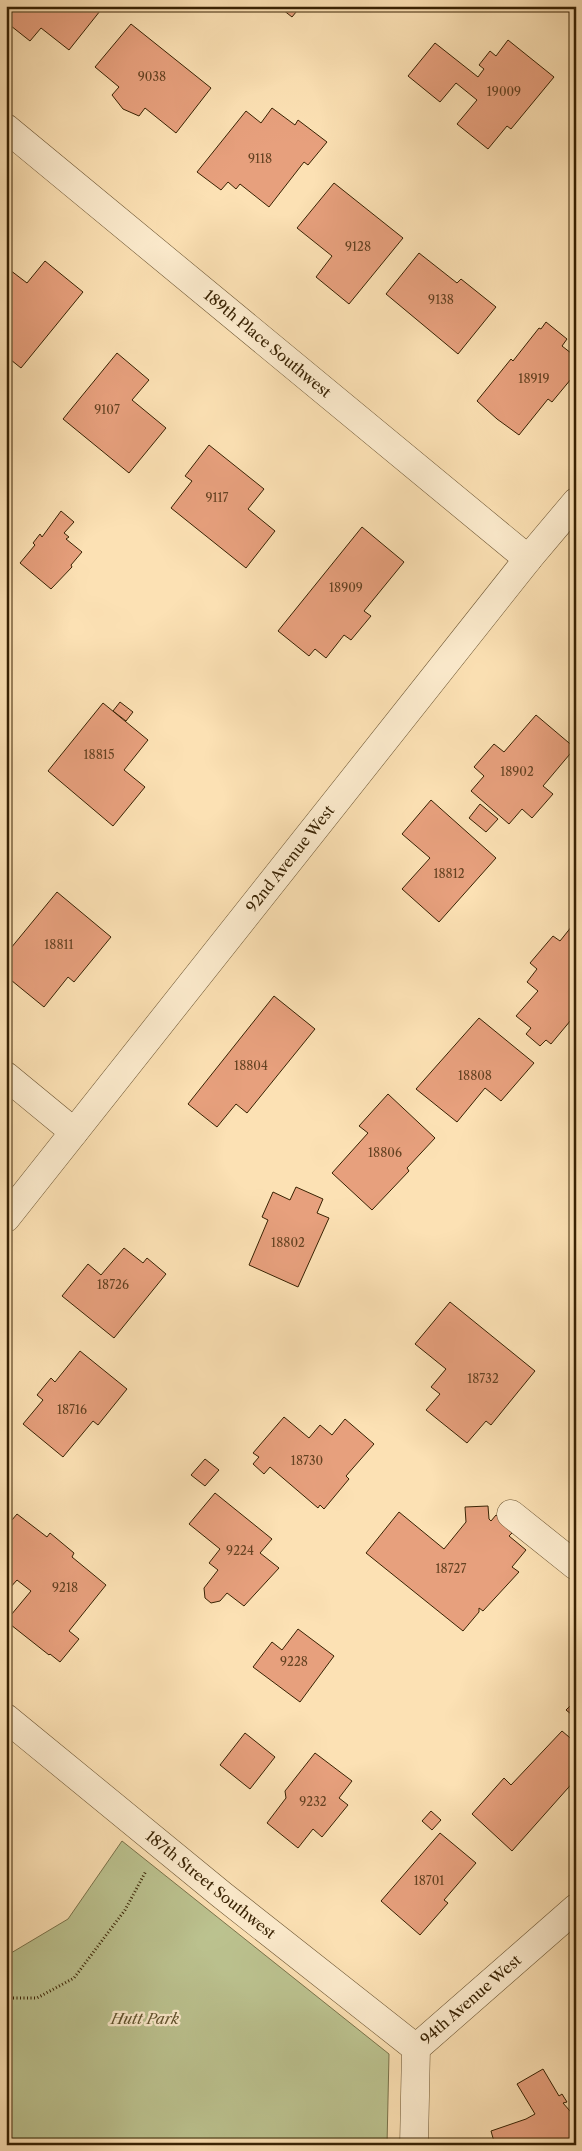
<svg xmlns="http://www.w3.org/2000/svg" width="582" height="2151" font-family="'Libre Caslon Text',serif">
<rect width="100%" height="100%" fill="#fce1b4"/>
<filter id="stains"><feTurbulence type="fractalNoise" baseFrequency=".004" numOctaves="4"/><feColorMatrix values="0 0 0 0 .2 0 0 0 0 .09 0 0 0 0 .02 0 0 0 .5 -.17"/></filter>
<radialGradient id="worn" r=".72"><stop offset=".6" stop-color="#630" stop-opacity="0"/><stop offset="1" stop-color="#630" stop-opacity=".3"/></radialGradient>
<path fill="#bcc390" stroke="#7a724a" d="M 122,1841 L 389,2054 L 387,2145 L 6,2145 L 6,1956 L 68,1919 Z"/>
<g fill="#e7a07d" stroke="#382203">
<path d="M 6,6 L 104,6 L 69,50 L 41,28 L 30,41 L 6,22 Z"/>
<path d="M 278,6 L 301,6 L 292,17 Z"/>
<path d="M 131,24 L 211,88 L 176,133 L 145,108 L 139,116 L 123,109 L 112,95 L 119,87 L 95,67 Z"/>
<path d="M 508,40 L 554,77 L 511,129 L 507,126 L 488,149 L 457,124 L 477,100 L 456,83 L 440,102 L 408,76 L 435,43 L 478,77 L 484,69 L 479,65 L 490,51 L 496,56 Z"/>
<path d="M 272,108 L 295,125 L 298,120 L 327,142 L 308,165 L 304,162 L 269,207 L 240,184 L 236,189 L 228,182 L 221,190 L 197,172 L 246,111 L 261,123 Z"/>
<path d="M 334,183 L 403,238 L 349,304 L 316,277 L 332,256 L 297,228 Z"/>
<path d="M 419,253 L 457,283 L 461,279 L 496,307 L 458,354 L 386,294 Z"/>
<path d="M 45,261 L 83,292 L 21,368 L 6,356 L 6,267 L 27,283 Z"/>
<path d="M 546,322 L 567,339 L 562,346 L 576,357 L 576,373 L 552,402 L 548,399 L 519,435 L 497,419 L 477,401 L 511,359 L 513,361 L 539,328 L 541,329 Z"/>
<path d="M 117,353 L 149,380 L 132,400 L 166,428 L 129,473 L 63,419 Z"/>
<path d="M 209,445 L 264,489 L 248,509 L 275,531 L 246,568 L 171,508 L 192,481 L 185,476 Z"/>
<path d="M 61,511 L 74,522 L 64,533 L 69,537 L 66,539 L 82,552 L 71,565 L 72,567 L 51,589 L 20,563 L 35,545 L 33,543 L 40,534 L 42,537 Z"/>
<path d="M 362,527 L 404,562 L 364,611 L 371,616 L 351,640 L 344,635 L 326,658 L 315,649 L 309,656 L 278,631 Z"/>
<path d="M 120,702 L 133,712 L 126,721 L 113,711 Z"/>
<path d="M 103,703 L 148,740 L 124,770 L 145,787 L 113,826 L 48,771 Z"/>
<path d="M 536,715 L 575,748 L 543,786 L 553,794 L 532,818 L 522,809 L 509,824 L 471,791 L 484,776 L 474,767 L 494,744 L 504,752 Z"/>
<path d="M 431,800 L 496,858 L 439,922 L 402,889 L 430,858 L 402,834 Z"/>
<path d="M 480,804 L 498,819 L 486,832 L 469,818 Z"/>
<path d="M 57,892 L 111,937 L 74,982 L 68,977 L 44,1007 L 6,976 L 6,954 Z"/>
<path d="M 576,921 L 576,1014 L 551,1044 L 546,1040 L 540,1046 L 526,1034 L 531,1028 L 516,1016 L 538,991 L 527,982 L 537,969 L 530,963 L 553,936 L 560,941 Z"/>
<path d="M 274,996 L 315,1029 L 247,1113 L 236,1104 L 217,1127 L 188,1104 Z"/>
<path d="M 479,1018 L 534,1063 L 501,1101 L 485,1088 L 457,1122 L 416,1089 Z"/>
<path d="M 388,1094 L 435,1138 L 407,1168 L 409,1171 L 372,1210 L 332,1173 L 368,1133 L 359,1126 Z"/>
<path d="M 296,1187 L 323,1199 L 317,1213 L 329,1218 L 298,1287 L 249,1265 L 268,1220 L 262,1217 L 273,1192 L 290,1200 Z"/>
<path d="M 124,1248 L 143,1263 L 147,1258 L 166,1274 L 114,1338 L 62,1296 L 88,1264 L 101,1275 Z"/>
<path d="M 450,1302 L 535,1371 L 491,1425 L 486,1421 L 467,1443 L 426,1410 L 440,1394 L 431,1387 L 446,1369 L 415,1344 Z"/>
<path d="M 80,1351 L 127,1389 L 98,1425 L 93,1421 L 63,1457 L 23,1424 L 43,1400 L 37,1395 L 46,1384 L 51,1378 L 55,1382 Z"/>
<path d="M 284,1417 L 309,1438 L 320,1425 L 332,1435 L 345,1419 L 374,1444 L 346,1476 L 349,1479 L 324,1509 L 320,1505 L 318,1508 L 270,1467 L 264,1474 L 253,1464 L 259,1457 L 253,1453 Z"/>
<path d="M 205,1459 L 219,1470 L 205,1486 L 191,1475 Z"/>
<path d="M 215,1493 L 272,1539 L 260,1553 L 279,1568 L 244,1606 L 227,1593 L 220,1601 L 211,1603 L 205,1598 L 204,1588 L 218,1570 L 209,1563 L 220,1549 L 189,1524 Z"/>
<path d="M 488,1506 L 489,1519 L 491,1521 L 496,1515 L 515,1530 L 509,1536 L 526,1550 L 512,1567 L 519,1572 L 483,1611 L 479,1608 L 479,1612 L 463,1631 L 366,1553 L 399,1512 L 444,1549 L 466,1522 L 465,1507 Z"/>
<path d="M 17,1514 L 47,1537 L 50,1533 L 74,1553 L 72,1557 L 106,1585 L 69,1631 L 79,1639 L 60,1662 L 50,1654 L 49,1655 L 6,1621 L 31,1591 L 17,1580 L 9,1589 L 6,1586 L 6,1527 Z"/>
<path d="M 298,1629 L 334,1656 L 300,1702 L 253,1667 L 272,1642 L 282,1650 Z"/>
<path d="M 576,1700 L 576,1718 L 566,1710 Z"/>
<path d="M 562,1731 L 576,1743 L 576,1779 L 512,1851 L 472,1814 L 504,1778 L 511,1785 Z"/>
<path d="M 245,1733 L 275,1757 L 250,1789 L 220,1765 Z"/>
<path d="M 315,1753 L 352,1781 L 339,1798 L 348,1805 L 322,1837 L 313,1829 L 298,1848 L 267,1823 L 286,1798 L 285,1791 Z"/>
<path d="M 431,1811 L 441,1820 L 432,1830 L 422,1821 Z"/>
<path d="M 440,1833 L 476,1863 L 444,1900 L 448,1903 L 420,1935 L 381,1901 Z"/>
<path d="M 543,2069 L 559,2096 L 562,2094 L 567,2102 L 563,2103 L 576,2118 L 576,2141 L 572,2145 L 495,2145 L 491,2131 L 526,2119 L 535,2114 L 517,2084 Z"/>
</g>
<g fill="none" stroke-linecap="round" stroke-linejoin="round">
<defs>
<g id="minor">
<path id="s1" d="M 6,128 L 528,559"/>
<path d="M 6,1076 L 74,1132"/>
<path id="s2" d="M 6,1218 L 528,559 L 576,502"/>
<path d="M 511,1514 L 576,1566"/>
<path id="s3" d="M 6,1718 L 222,1895 L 416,2048"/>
<path id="s4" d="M 414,2145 L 416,2048 L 576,1908"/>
</g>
</defs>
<use href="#minor" stroke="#69522f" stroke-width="29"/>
<path stroke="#382203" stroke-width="3" stroke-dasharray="1 2.5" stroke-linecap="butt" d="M 6,1998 L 37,1998 L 74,1978 L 125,1910 L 146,1871"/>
<use href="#minor" stroke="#fdecce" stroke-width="28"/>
</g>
<g text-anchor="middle" stroke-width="4.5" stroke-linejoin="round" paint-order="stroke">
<g font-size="12" fill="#644222">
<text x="152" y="81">9038</text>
<text x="504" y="96">19009</text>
<text x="260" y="163">9118</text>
<text x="358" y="251">9128</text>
<text x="441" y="304">9138</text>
<text x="534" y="383">18919</text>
<text x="107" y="414">9107</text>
<text x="217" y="502">9117</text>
<text x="346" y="592">18909</text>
<text x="99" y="759">18815</text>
<text x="517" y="776">18902</text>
<text x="449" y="878">18812</text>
<text x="59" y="949">18811</text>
<text x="251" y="1070">18804</text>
<text x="475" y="1080">18808</text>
<text x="385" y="1157">18806</text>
<text x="288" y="1247">18802</text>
<text x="113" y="1289">18726</text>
<text x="483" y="1383">18732</text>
<text x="72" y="1414">18716</text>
<text x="307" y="1465">18730</text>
<text x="240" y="1555">9224</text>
<text x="451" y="1573">18727</text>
<text x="65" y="1592">9218</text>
<text x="294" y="1666">9228</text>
<text x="313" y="1806">9232</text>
<text x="429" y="1885">18701</text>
</g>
<g font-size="15" fill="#382203" stroke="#fdecce">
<text dy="5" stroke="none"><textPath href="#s1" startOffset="339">189th Place Southwest</textPath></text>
<text dy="5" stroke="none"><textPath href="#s2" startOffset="458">92nd Avenue West</textPath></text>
<text dy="5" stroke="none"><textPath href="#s3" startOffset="264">187th Street Southwest</textPath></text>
<text dy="5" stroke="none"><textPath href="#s4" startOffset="170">94th Avenue West</textPath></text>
</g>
<g font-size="15" font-style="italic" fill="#60522d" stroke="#fdecce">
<text x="145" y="2024">Hutt Park</text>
</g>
</g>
<rect width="582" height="2151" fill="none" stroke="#fce1b4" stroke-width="25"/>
<rect x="8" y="8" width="567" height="2136" fill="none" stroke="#382203" stroke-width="2.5"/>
<rect x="12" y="12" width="557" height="2126" fill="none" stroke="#382203"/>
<rect width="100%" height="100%" filter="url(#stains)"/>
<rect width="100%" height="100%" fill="url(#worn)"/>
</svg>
